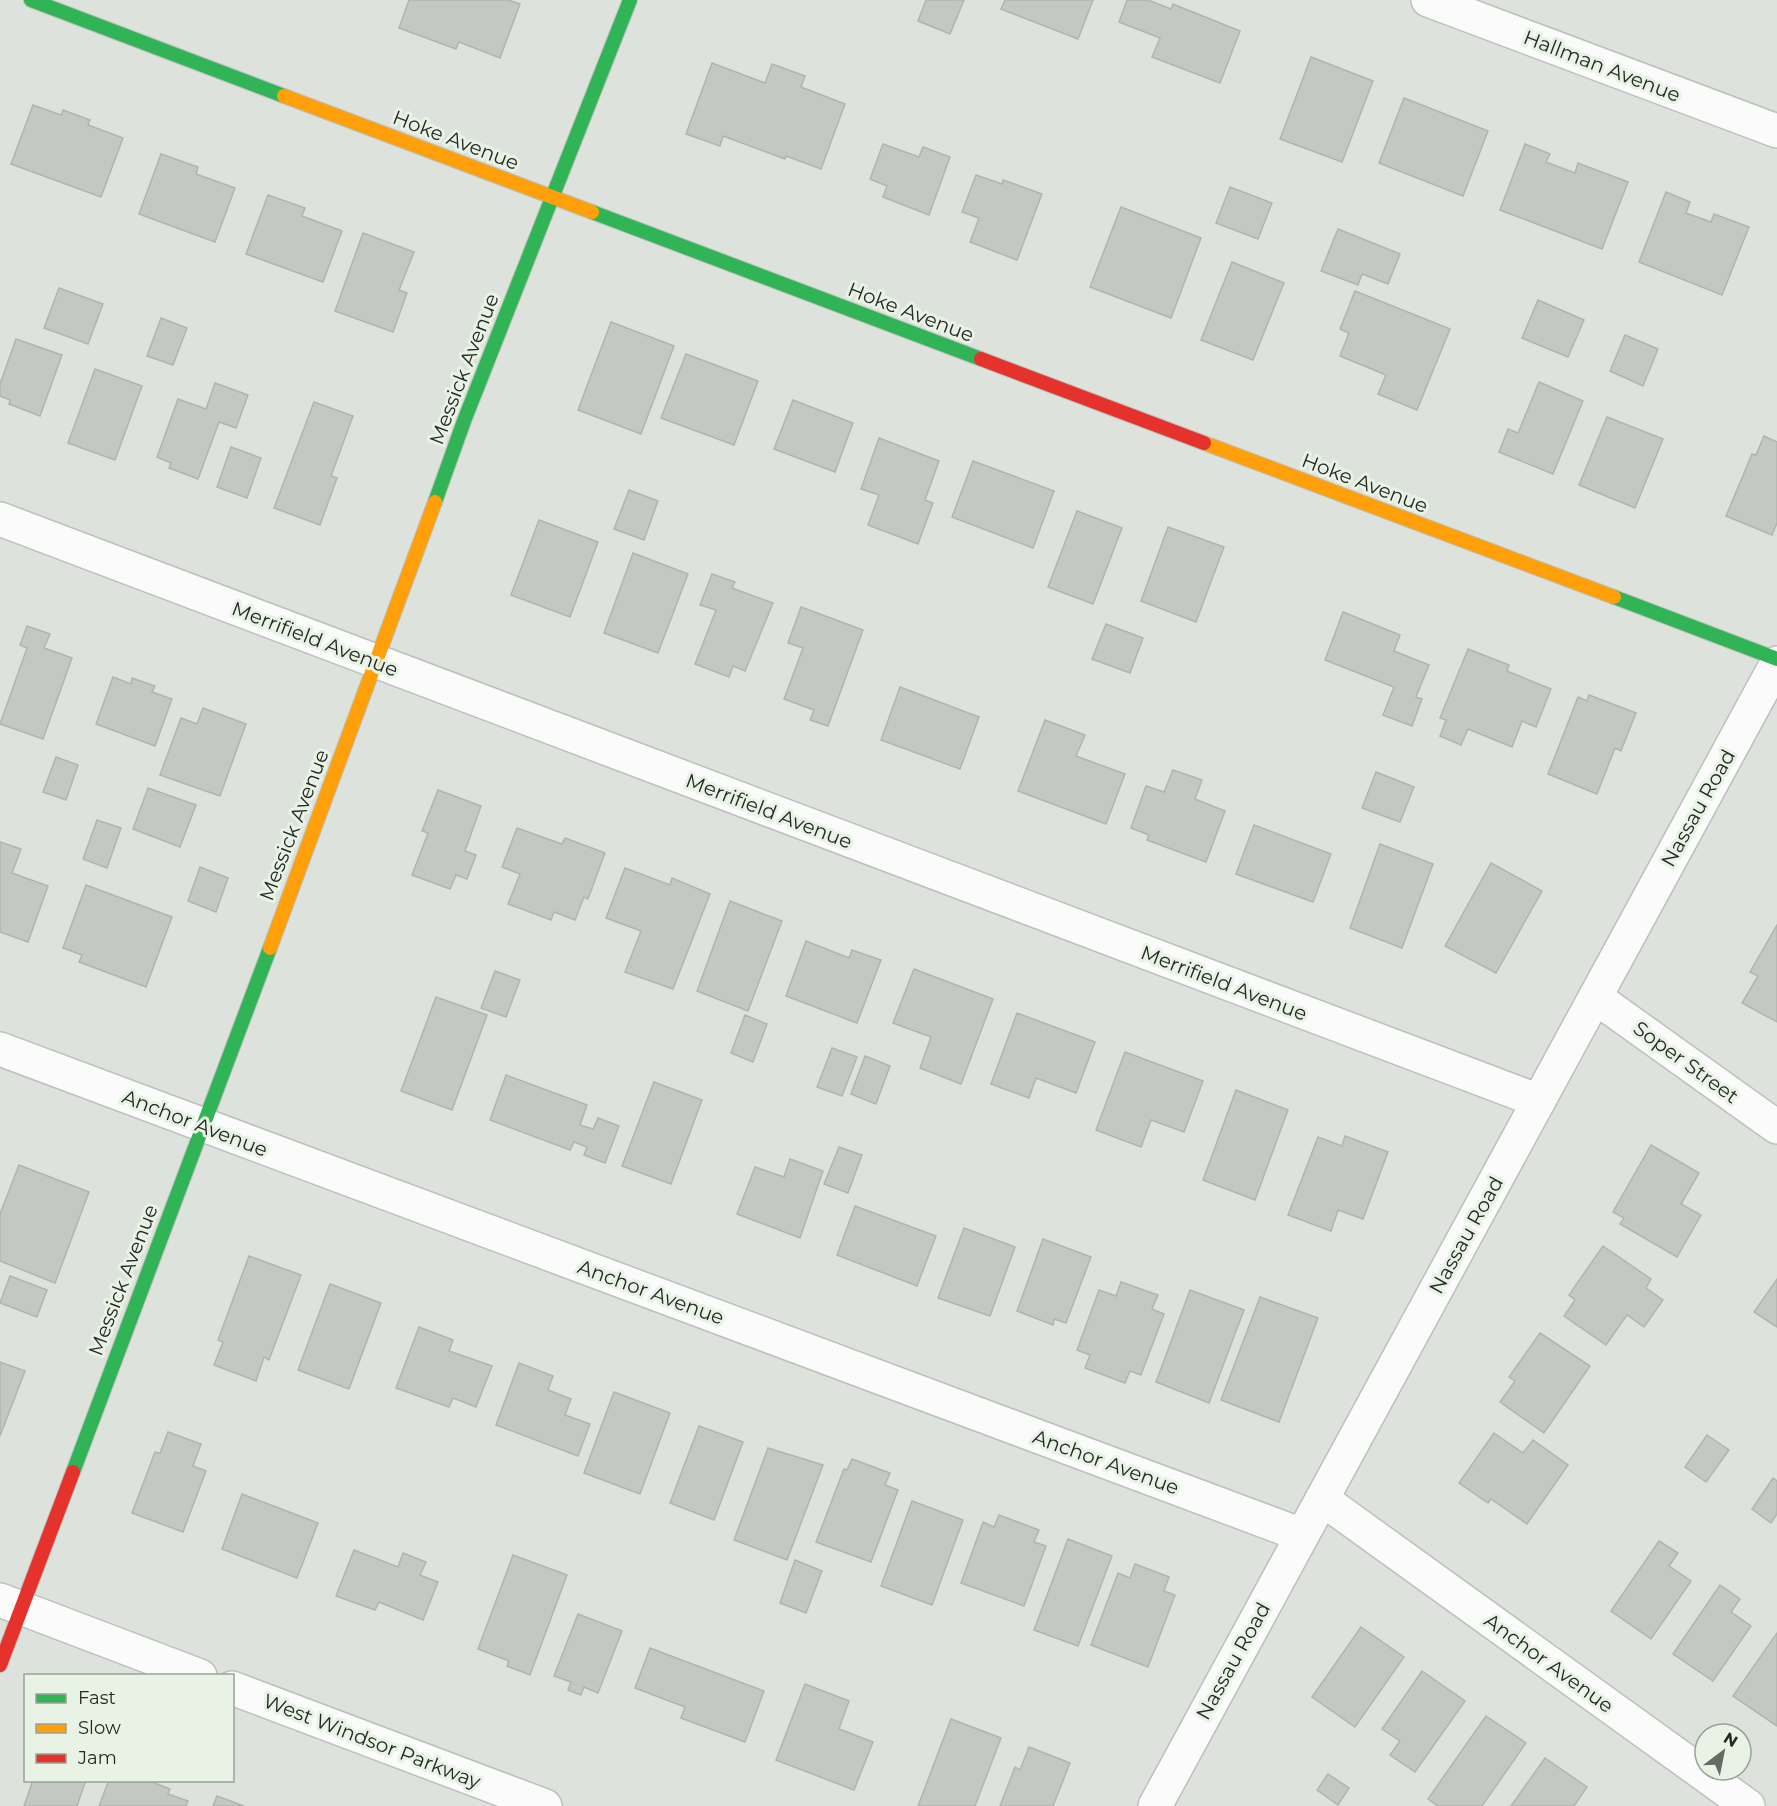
<svg xmlns="http://www.w3.org/2000/svg" width="1777" height="1806" font-family="Montserrat,sans-serif">
<rect width="100%" height="100%" fill="#dde3dc"/>
<g fill="#c3c8c2" stroke="#b1b5b0" stroke-width="1.5">
<path d="M 409,0 L 508,0 L 520,4 L 500,58 L 459,42 L 456,49 L 399,28 Z"/>
<path d="M 926,0 L 964,0 L 950,34 L 918,21 Z"/>
<path d="M 1005,0 L 1093,0 L 1078,39 L 1001,9 Z"/>
<path d="M 1127,0 L 1148,0 L 1171,9 L 1173,4 L 1240,31 L 1220,83 L 1152,57 L 1160,38 L 1119,22 Z"/>
<path d="M 1311,57 L 1373,81 L 1342,162 L 1280,139 Z"/>
<path d="M 712,63 L 765,83 L 772,64 L 805,76 L 801,87 L 845,104 L 821,169 L 786,156 L 785,159 L 723,136 L 720,146 L 686,134 Z"/>
<path d="M 1404,98 L 1488,131 L 1463,196 L 1379,163 Z"/>
<path d="M 33,105 L 61,115 L 63,110 L 90,120 L 88,125 L 123,138 L 101,197 L 11,164 Z"/>
<path d="M 883,144 L 919,157 L 923,147 L 950,157 L 929,215 L 883,197 L 887,186 L 870,179 Z"/>
<path d="M 1525,144 L 1550,154 L 1546,162 L 1575,173 L 1578,163 L 1628,182 L 1602,249 L 1500,210 Z"/>
<path d="M 161,154 L 198,167 L 196,174 L 235,188 L 215,242 L 139,214 Z"/>
<path d="M 976,175 L 1002,184 L 1003,180 L 1042,194 L 1017,260 L 970,242 L 979,218 L 962,212 Z"/>
<path d="M 1230,187 L 1272,203 L 1258,239 L 1216,223 Z"/>
<path d="M 1666,192 L 1690,202 L 1686,213 L 1711,222 L 1714,214 L 1749,227 L 1722,295 L 1639,262 Z"/>
<path d="M 268,195 L 305,208 L 302,216 L 342,231 L 323,282 L 246,254 Z"/>
<path d="M 1121,207 L 1201,238 L 1171,318 L 1090,287 Z"/>
<path d="M 1338,229 L 1400,254 L 1388,284 L 1362,274 L 1358,285 L 1321,271 Z"/>
<path d="M 363,233 L 414,252 L 399,290 L 407,293 L 393,332 L 335,311 Z"/>
<path d="M 1232,262 L 1284,283 L 1253,360 L 1201,340 Z"/>
<path d="M 59,288 L 103,304 L 88,344 L 44,328 Z"/>
<path d="M 1355,291 L 1450,329 L 1417,410 L 1378,394 L 1386,375 L 1340,356 L 1349,333 L 1340,329 Z"/>
<path d="M 1538,300 L 1584,320 L 1568,357 L 1522,338 Z"/>
<path d="M 161,318 L 187,328 L 173,365 L 147,356 Z"/>
<path d="M 611,322 L 674,346 L 641,434 L 578,410 Z"/>
<path d="M 1625,335 L 1658,349 L 1643,386 L 1610,371 Z"/>
<path d="M 16,339 L 62,355 L 40,416 L 9,404 L 10,400 L 0,396 L 0,384 Z"/>
<path d="M 686,354 L 758,381 L 734,445 L 661,418 Z"/>
<path d="M 95,369 L 142,386 L 115,460 L 68,443 Z"/>
<path d="M 1539,382 L 1583,401 L 1553,474 L 1499,452 L 1508,429 L 1518,433 Z"/>
<path d="M 215,383 L 248,395 L 236,428 L 219,422 L 198,479 L 169,468 L 171,463 L 157,457 L 178,399 L 206,409 Z"/>
<path d="M 793,400 L 853,423 L 835,472 L 774,449 Z"/>
<path d="M 314,402 L 353,416 L 331,476 L 337,478 L 320,525 L 274,508 Z"/>
<path d="M 1607,417 L 1663,439 L 1635,508 L 1579,485 Z"/>
<path d="M 1764,436 L 1777,442 L 1777,523 L 1772,535 L 1726,516 L 1752,454 L 1756,455 Z"/>
<path d="M 879,438 L 939,461 L 925,500 L 933,503 L 918,544 L 868,525 L 879,495 L 861,489 Z"/>
<path d="M 231,447 L 261,458 L 247,498 L 217,487 Z"/>
<path d="M 973,461 L 1054,491 L 1033,548 L 952,517 Z"/>
<path d="M 629,490 L 658,501 L 644,540 L 614,529 Z"/>
<path d="M 1077,511 L 1122,528 L 1093,604 L 1048,587 Z"/>
<path d="M 539,520 L 598,542 L 570,617 L 511,595 Z"/>
<path d="M 1168,527 L 1224,547 L 1196,622 L 1141,601 Z"/>
<path d="M 633,553 L 688,574 L 658,653 L 604,633 Z"/>
<path d="M 712,574 L 735,582 L 732,588 L 773,603 L 745,671 L 733,666 L 729,677 L 695,664 L 716,610 L 700,605 Z"/>
<path d="M 801,607 L 863,630 L 828,726 L 810,720 L 814,710 L 784,699 L 803,648 L 788,643 Z"/>
<path d="M 1343,612 L 1400,635 L 1394,651 L 1429,665 L 1416,697 L 1422,699 L 1412,726 L 1383,715 L 1394,687 L 1325,660 Z"/>
<path d="M 1106,624 L 1143,638 L 1130,673 L 1092,659 Z"/>
<path d="M 27,626 L 50,634 L 44,648 L 72,658 L 43,739 L 0,724 L 27,648 L 20,645 Z"/>
<path d="M 1468,649 L 1509,665 L 1507,671 L 1551,689 L 1536,727 L 1522,721 L 1512,747 L 1468,729 L 1461,745 L 1440,736 L 1446,720 L 1440,718 Z"/>
<path d="M 113,677 L 131,684 L 132,678 L 155,686 L 152,692 L 172,699 L 155,746 L 96,724 Z"/>
<path d="M 900,687 L 979,717 L 960,769 L 881,740 Z"/>
<path d="M 1589,695 L 1636,713 L 1621,751 L 1615,748 L 1597,794 L 1548,774 L 1578,697 L 1587,701 Z"/>
<path d="M 203,708 L 246,724 L 220,796 L 160,775 L 181,718 L 197,724 Z"/>
<path d="M 1045,720 L 1085,735 L 1076,756 L 1125,774 L 1106,824 L 1018,791 Z"/>
<path d="M 56,757 L 78,765 L 66,800 L 43,792 Z"/>
<path d="M 1173,770 L 1202,780 L 1195,799 L 1225,811 L 1206,862 L 1147,840 L 1149,835 L 1131,828 L 1146,786 L 1164,792 Z"/>
<path d="M 1376,772 L 1414,787 L 1400,822 L 1362,808 Z"/>
<path d="M 148,788 L 196,805 L 180,847 L 133,829 Z"/>
<path d="M 438,790 L 481,806 L 465,851 L 476,855 L 467,879 L 456,875 L 450,889 L 412,875 L 428,833 L 422,831 Z"/>
<path d="M 97,820 L 121,828 L 107,868 L 83,859 Z"/>
<path d="M 1254,825 L 1331,854 L 1313,902 L 1236,874 Z"/>
<path d="M 517,828 L 562,844 L 565,838 L 605,853 L 588,899 L 584,897 L 575,920 L 554,912 L 551,920 L 508,904 L 520,874 L 502,867 Z"/>
<path d="M 0,842 L 21,849 L 12,873 L 48,886 L 28,942 L 0,932 Z"/>
<path d="M 1380,844 L 1433,864 L 1402,948 L 1350,928 Z"/>
<path d="M 1491,863 L 1542,891 L 1496,973 L 1445,946 Z"/>
<path d="M 200,867 L 228,878 L 216,912 L 188,901 Z"/>
<path d="M 625,868 L 670,885 L 672,878 L 710,894 L 673,989 L 625,972 L 641,931 L 606,918 Z"/>
<path d="M 86,885 L 172,917 L 146,987 L 79,962 L 82,955 L 63,948 Z"/>
<path d="M 730,901 L 782,921 L 748,1011 L 697,991 Z"/>
<path d="M 1777,925 L 1777,1022 L 1742,1003 L 1758,976 L 1750,972 Z"/>
<path d="M 806,941 L 849,958 L 852,950 L 881,960 L 857,1023 L 786,996 Z"/>
<path d="M 914,969 L 993,999 L 961,1084 L 920,1068 L 931,1037 L 893,1023 Z"/>
<path d="M 495,971 L 520,980 L 506,1017 L 481,1008 Z"/>
<path d="M 436,997 L 487,1015 L 452,1110 L 401,1091 Z"/>
<path d="M 1017,1013 L 1095,1042 L 1076,1093 L 1036,1078 L 1029,1098 L 991,1084 Z"/>
<path d="M 745,1015 L 767,1024 L 753,1062 L 731,1053 Z"/>
<path d="M 832,1048 L 857,1057 L 842,1096 L 817,1087 Z"/>
<path d="M 1125,1052 L 1203,1081 L 1184,1132 L 1151,1120 L 1141,1147 L 1096,1130 Z"/>
<path d="M 865,1056 L 890,1066 L 876,1104 L 851,1094 Z"/>
<path d="M 506,1075 L 587,1105 L 580,1125 L 593,1129 L 598,1118 L 619,1126 L 605,1163 L 584,1155 L 587,1147 L 574,1142 L 570,1150 L 490,1120 Z"/>
<path d="M 654,1082 L 702,1100 L 671,1184 L 622,1166 Z"/>
<path d="M 1236,1090 L 1288,1110 L 1255,1200 L 1203,1180 Z"/>
<path d="M 1345,1136 L 1388,1152 L 1363,1219 L 1338,1210 L 1331,1231 L 1288,1215 L 1318,1137 L 1342,1146 Z"/>
<path d="M 1651,1145 L 1699,1173 L 1681,1204 L 1701,1215 L 1677,1257 L 1620,1224 L 1624,1218 L 1613,1212 Z"/>
<path d="M 839,1147 L 862,1155 L 848,1193 L 824,1184 Z"/>
<path d="M 790,1159 L 823,1171 L 800,1238 L 737,1214 L 755,1167 L 784,1177 Z"/>
<path d="M 19,1165 L 89,1192 L 55,1283 L 0,1261 L 0,1214 Z"/>
<path d="M 855,1206 L 936,1236 L 917,1286 L 837,1255 Z"/>
<path d="M 964,1228 L 1015,1247 L 990,1316 L 938,1298 Z"/>
<path d="M 1043,1239 L 1091,1257 L 1066,1323 L 1054,1319 L 1053,1325 L 1017,1311 Z"/>
<path d="M 1603,1246 L 1651,1279 L 1646,1288 L 1663,1300 L 1644,1327 L 1627,1315 L 1606,1345 L 1564,1316 L 1575,1300 L 1569,1295 Z"/>
<path d="M 249,1256 L 301,1275 L 269,1360 L 264,1357 L 256,1381 L 214,1365 L 223,1342 L 218,1340 Z"/>
<path d="M 10,1276 L 47,1290 L 37,1317 L 0,1303 Z"/>
<path d="M 1777,1279 L 1777,1327 L 1754,1312 Z"/>
<path d="M 1121,1282 L 1158,1295 L 1152,1309 L 1164,1314 L 1141,1375 L 1130,1371 L 1125,1383 L 1085,1368 L 1090,1355 L 1077,1350 L 1099,1290 L 1116,1296 Z"/>
<path d="M 330,1284 L 381,1303 L 349,1389 L 298,1370 Z"/>
<path d="M 1190,1290 L 1244,1310 L 1209,1403 L 1156,1382 Z"/>
<path d="M 1260,1297 L 1318,1318 L 1279,1422 L 1221,1400 Z"/>
<path d="M 419,1327 L 453,1340 L 449,1351 L 492,1366 L 476,1407 L 453,1398 L 449,1407 L 396,1388 Z"/>
<path d="M 1540,1333 L 1590,1366 L 1544,1433 L 1500,1402 L 1515,1381 L 1509,1377 Z"/>
<path d="M 0,1362 L 25,1371 L 0,1436 Z"/>
<path d="M 519,1363 L 553,1376 L 548,1390 L 571,1399 L 565,1415 L 590,1424 L 578,1456 L 496,1425 Z"/>
<path d="M 614,1392 L 670,1413 L 640,1494 L 584,1473 Z"/>
<path d="M 699,1426 L 743,1442 L 714,1520 L 670,1503 Z"/>
<path d="M 168,1432 L 201,1444 L 193,1466 L 206,1471 L 183,1532 L 132,1513 L 155,1452 L 160,1453 Z"/>
<path d="M 1494,1433 L 1523,1453 L 1533,1440 L 1568,1465 L 1527,1524 L 1491,1499 L 1488,1503 L 1459,1483 Z"/>
<path d="M 1707,1435 L 1729,1450 L 1706,1482 L 1685,1467 Z"/>
<path d="M 768,1448 L 823,1465 L 787,1560 L 734,1540 Z"/>
<path d="M 852,1459 L 890,1473 L 885,1485 L 898,1490 L 871,1562 L 816,1542 L 844,1469 L 847,1470 Z"/>
<path d="M 1773,1478 L 1777,1481 L 1777,1514 L 1771,1523 L 1752,1509 Z"/>
<path d="M 242,1494 L 318,1523 L 297,1578 L 222,1549 Z"/>
<path d="M 912,1501 L 963,1520 L 932,1605 L 881,1586 Z"/>
<path d="M 999,1515 L 1039,1530 L 1034,1542 L 1046,1546 L 1024,1606 L 961,1583 L 983,1522 L 994,1527 Z"/>
<path d="M 1068,1539 L 1112,1556 L 1078,1646 L 1034,1630 Z"/>
<path d="M 1659,1541 L 1678,1553 L 1669,1566 L 1691,1581 L 1651,1639 L 1611,1611 Z"/>
<path d="M 354,1550 L 398,1567 L 403,1553 L 426,1562 L 420,1575 L 438,1582 L 423,1620 L 379,1602 L 375,1610 L 336,1596 Z"/>
<path d="M 513,1555 L 567,1575 L 530,1675 L 507,1666 L 509,1661 L 478,1649 Z"/>
<path d="M 795,1560 L 822,1571 L 806,1613 L 780,1603 Z"/>
<path d="M 1135,1564 L 1169,1577 L 1164,1591 L 1175,1595 L 1148,1667 L 1091,1645 L 1118,1573 L 1130,1578 Z"/>
<path d="M 1720,1585 L 1740,1599 L 1731,1612 L 1751,1626 L 1713,1681 L 1673,1654 Z"/>
<path d="M 578,1614 L 622,1631 L 598,1693 L 584,1687 L 581,1695 L 568,1690 L 571,1682 L 554,1676 Z"/>
<path d="M 1361,1627 L 1404,1657 L 1355,1727 L 1312,1697 Z"/>
<path d="M 1777,1633 L 1777,1726 L 1733,1696 Z"/>
<path d="M 650,1648 L 764,1691 L 745,1742 L 681,1718 L 685,1707 L 635,1688 Z"/>
<path d="M 1422,1671 L 1465,1701 L 1415,1772 L 1390,1755 L 1400,1741 L 1382,1729 Z"/>
<path d="M 805,1684 L 849,1701 L 839,1729 L 873,1742 L 854,1790 L 776,1760 Z"/>
<path d="M 1486,1716 L 1526,1743 L 1482,1806 L 1438,1806 L 1428,1799 Z"/>
<path d="M 951,1719 L 1001,1738 L 975,1806 L 918,1806 Z"/>
<path d="M 1029,1747 L 1070,1763 L 1053,1806 L 1000,1806 L 1015,1767 L 1020,1770 Z"/>
<path d="M 1545,1758 L 1587,1787 L 1574,1806 L 1511,1806 Z"/>
<path d="M 1328,1774 L 1349,1788 L 1338,1805 L 1317,1790 Z"/>
<path d="M 33,1780 L 86,1780 L 77,1806 L 24,1806 Z"/>
<path d="M 109,1780 L 147,1780 L 170,1789 L 168,1794 L 188,1801 L 186,1806 L 99,1806 Z"/>
<path d="M 217,1796 L 244,1806 L 213,1806 Z"/>
</g>
<g fill="none" stroke-linecap="round" stroke-linejoin="round">
<defs>
<g id="street">
<path d="M 1428,0 L 1777,131"/>
<path d="M 0,519 L 1539,1101"/>
<path d="M 1595,997 L 1777,1127"/>
<path d="M 0,1049 L 1302,1535"/>
<path d="M 1322,1499 L 1748,1806"/>
<path d="M 0,1600 L 200,1676"/>
<path d="M 232,1688 L 545,1806"/>
<path d="M 1155,1806 L 1777,663"/>
</g>
<g id="fast">
<path d="M 31,0 L 284,96"/>
<path d="M 592,212 L 981,359"/>
<path d="M 435,502 L 464,421 L 630,0"/>
<path d="M 1614,597 L 1777,659"/>
<path d="M 73,1472 L 270,948"/>
</g>
<g id="slow">
<path d="M 284,96 L 592,212"/>
<path d="M 1204,443 L 1614,597"/>
<path d="M 270,948 L 435,502"/>
</g>
<g id="jam">
<path d="M 981,359 L 1204,443"/>
<path d="M 0,1665 L 73,1472"/>
</g>
</defs>
<use href="#street" stroke="#bcc0bb" stroke-width="36"/>
<use href="#fast" stroke="#bcc0bb" stroke-width="16"/>
<use href="#slow" stroke="#bcc0bb" stroke-width="16"/>
<use href="#jam" stroke="#bcc0bb" stroke-width="16"/>
<use href="#street" stroke="#fafbfa" stroke-width="33"/>
<use href="#fast" stroke="#30b455" stroke-width="14"/>
<use href="#slow" stroke="#ff9f0a" stroke-width="14"/>
<use href="#jam" stroke="#e5322d" stroke-width="14"/>
</g>
<g text-anchor="middle" stroke-width="6" stroke-linejoin="round" paint-order="stroke">
<g font-size="20" fill="#252924" stroke="#e8f3e6">
<text transform="translate(1602 66) rotate(21)" y="7">Hallman Avenue</text>
<text transform="translate(456 140) rotate(21)" y="7">Hoke Avenue</text>
<text transform="translate(911 312) rotate(21)" y="7">Hoke Avenue</text>
<text transform="translate(464 369) rotate(-69)" y="7">Messick Avenue</text>
<text transform="translate(1365 483) rotate(21)" y="7">Hoke Avenue</text>
<text transform="translate(315 639) rotate(21)" y="7">Merrifield Avenue</text>
<text transform="translate(1698 808) rotate(-61)" y="7">Nassau Road</text>
<text transform="translate(769 811) rotate(21)" y="7">Merrifield Avenue</text>
<text transform="translate(294 825) rotate(-69)" y="7">Messick Avenue</text>
<text transform="translate(1224 983) rotate(21)" y="7">Merrifield Avenue</text>
<text transform="translate(1686 1062) rotate(36)" y="7">Soper Street</text>
<text transform="translate(195 1123) rotate(21)" y="7">Anchor Avenue</text>
<text transform="translate(1466 1235) rotate(-61)" y="7">Nassau Road</text>
<text transform="translate(123 1280) rotate(-69)" y="7">Messick Avenue</text>
<text transform="translate(651 1292) rotate(20)" y="7">Anchor Avenue</text>
<text transform="translate(1106 1462) rotate(20)" y="7">Anchor Avenue</text>
<text transform="translate(1233 1661) rotate(-61)" y="7">Nassau Road</text>
<text transform="translate(1549 1663) rotate(36)" y="7">Anchor Avenue</text>
<text transform="translate(372 1741) rotate(21)" y="7">West Windsor Parkway</text>
</g>
</g>
<rect x="24" y="1674" width="210" height="108" fill="#e8f3e6" stroke="#9aa298" stroke-width="1.5"/>
<rect x="36" y="1694" width="30" height="9" fill="#30b455" stroke="#9aa298" stroke-width="1.5"/>
<text x="78" y="1704" font-size="18" fill="#252924">Fast</text>
<rect x="36" y="1724" width="30" height="9" fill="#ff9f0a" stroke="#9aa298" stroke-width="1.5"/>
<text x="78" y="1734" font-size="18" fill="#252924">Slow</text>
<rect x="36" y="1754" width="30" height="9" fill="#e5322d" stroke="#9aa298" stroke-width="1.5"/>
<text x="78" y="1764" font-size="18" fill="#252924">Jam</text>
<g transform="translate(1723 1752) rotate(32)"><circle r="28" fill="#e8f3e6" stroke="#9aa298" stroke-width="1.5"/>
<path d="M0-4.5L10 22L0 15L-10 22Z" fill="#656a64"/>
<text y="-9" font-size="16" font-weight="bold" text-anchor="middle" fill="#252924">N</text>
</g>
</svg>
